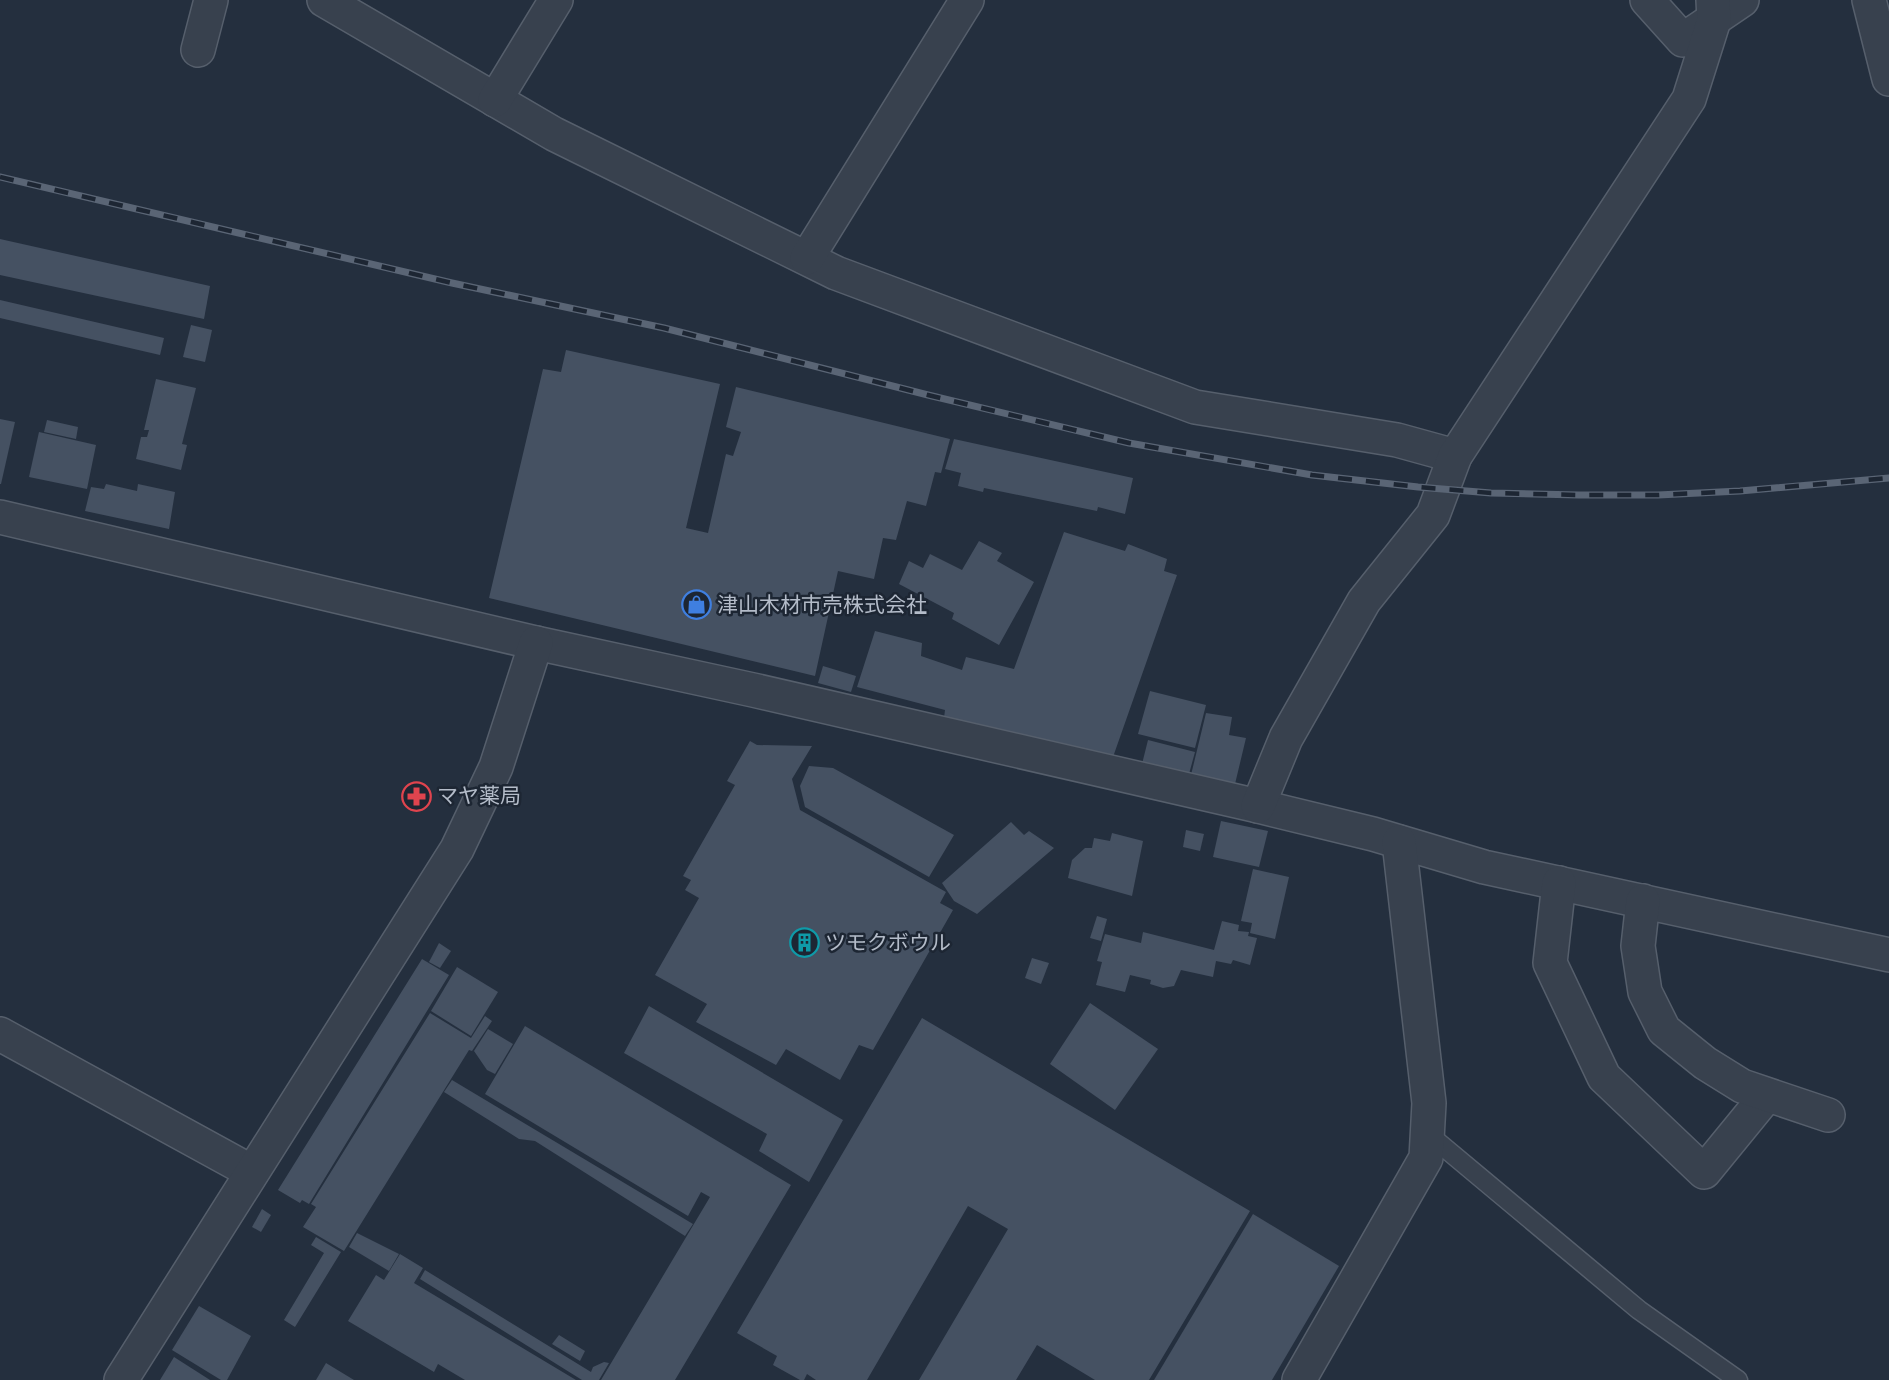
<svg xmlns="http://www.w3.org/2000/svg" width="1889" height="1380" font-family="Manrope,'Noto Sans JP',sans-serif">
<rect width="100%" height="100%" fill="#242f3e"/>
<g fill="#455162">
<path d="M 0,239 L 210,286 L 204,319 L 0,275 Z"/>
<path d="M 0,300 L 164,338 L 160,355 L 0,318 Z"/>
<path d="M 191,325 L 212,330 L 205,362 L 183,357 Z"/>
<path d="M 566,350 L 720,384 L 686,528 L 708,533 L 726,454 L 733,456 L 741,432 L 726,427 L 736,387 L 950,439 L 941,473 L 935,472 L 926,506 L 907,501 L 896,540 L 883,538 L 874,579 L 838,571 L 815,676 L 489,598 L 543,369 L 561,372 Z"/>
<path d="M 156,379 L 196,388 L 182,444 L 187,445 L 181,470 L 136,459 L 141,437 L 147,437 L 149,430 L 144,430 Z"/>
<path d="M 0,419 L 15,422 L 1,484 L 0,484 Z"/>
<path d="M 47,420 L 78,427 L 76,439 L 44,432 Z"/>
<path d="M 39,432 L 96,445 L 87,489 L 29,477 Z"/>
<path d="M 954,439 L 1133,478 L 1125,514 L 1098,507 L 1097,511 L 984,488 L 983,492 L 958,486 L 961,473 L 945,469 Z"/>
<path d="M 106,484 L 137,491 L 138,484 L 175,492 L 169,529 L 85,511 L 91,487 L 104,489 Z"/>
<path d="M 1064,532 L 1125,551 L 1128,544 L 1167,559 L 1164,571 L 1177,575 L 1113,757 L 944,718 L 945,710 L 857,687 L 875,631 L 922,643 L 921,656 L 962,670 L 966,657 L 1014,669 Z"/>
<path d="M 979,541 L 1002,553 L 997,561 L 1034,582 L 999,645 L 952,619 L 954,613 L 899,584 L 909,561 L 923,568 L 930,554 L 962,570 Z"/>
<path d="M 823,666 L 856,676 L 851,692 L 818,683 Z"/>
<path d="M 1150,691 L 1206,705 L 1195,748 L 1138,734 Z"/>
<path d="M 1206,713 L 1232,717 L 1229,735 L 1246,738 L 1235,784 L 1191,775 Z"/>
<path d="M 1148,740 L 1195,752 L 1189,774 L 1142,764 Z"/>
<path d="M 750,741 L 757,745 L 812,746 L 792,779 L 800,810 L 946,892 L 940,903 L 953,910 L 873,1050 L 859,1045 L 840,1080 L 786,1049 L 776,1065 L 696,1022 L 707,1004 L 655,975 L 699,898 L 685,890 L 691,880 L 683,876 L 735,785 L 727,781 Z"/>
<path d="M 809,766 L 833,768 L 954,835 L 929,877 L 805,807 L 800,786 Z"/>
<path d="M 1221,821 L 1268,831 L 1259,867 L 1213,857 Z"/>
<path d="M 1011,822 L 1024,835 L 1029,831 L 1054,848 L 977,914 L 954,901 L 942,883 Z"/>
<path d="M 1186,830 L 1204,834 L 1200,851 L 1183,847 Z"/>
<path d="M 1112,833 L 1143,841 L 1132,896 L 1068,878 L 1072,860 L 1085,848 L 1092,848 L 1094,838 L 1110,841 Z"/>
<path d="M 1253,869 L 1289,877 L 1275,939 L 1250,933 L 1252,923 L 1241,921 Z"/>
<path d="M 1097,916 L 1107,919 L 1101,941 L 1090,938 Z"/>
<path d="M 1222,921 L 1239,925 L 1238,931 L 1249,932 L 1248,936 L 1257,938 L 1250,965 L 1233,960 L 1231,964 L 1216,961 L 1213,977 L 1181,970 L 1174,986 L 1163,988 L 1150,984 L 1151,980 L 1130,975 L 1125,992 L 1096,985 L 1102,962 L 1097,961 L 1105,934 L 1141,943 L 1143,932 L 1214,950 Z"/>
<path d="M 439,943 L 451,951 L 440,968 L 429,962 Z"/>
<path d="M 1032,958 L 1049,963 L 1041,984 L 1025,978 Z"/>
<path d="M 422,959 L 449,975 L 309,1204 L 302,1200 L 300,1203 L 278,1190 Z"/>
<path d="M 457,967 L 498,992 L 471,1036 L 431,1011 Z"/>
<path d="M 1090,1003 L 1158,1049 L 1115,1110 L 1050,1064 Z"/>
<path d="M 649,1006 L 843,1120 L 809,1182 L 759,1151 L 767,1134 L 624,1053 Z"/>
<path d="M 430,1013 L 471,1038 L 485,1016 L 492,1021 L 472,1051 L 469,1050 L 344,1251 L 303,1227 L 316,1207 L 311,1204 Z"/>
<path d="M 922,1018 L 1250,1211 L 1149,1380 L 1095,1380 L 1037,1345 L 1016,1380 L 919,1380 L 1008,1229 L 968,1206 L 867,1380 L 816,1380 L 807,1374 L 804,1380 L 800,1380 L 773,1365 L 777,1356 L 737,1333 Z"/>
<path d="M 525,1026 L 791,1185 L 675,1380 L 601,1380 L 710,1197 L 701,1192 L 688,1216 L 485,1094 Z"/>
<path d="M 488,1029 L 513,1044 L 495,1074 L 487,1070 L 474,1051 Z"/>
<path d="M 452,1080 L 693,1224 L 685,1236 L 535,1141 L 519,1139 L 444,1092 Z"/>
<path d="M 262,1209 L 271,1215 L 261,1232 L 252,1227 Z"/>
<path d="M 1253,1214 L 1339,1266 L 1272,1380 L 1154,1380 Z"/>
<path d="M 357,1233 L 399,1254 L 389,1271 L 349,1247 Z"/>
<path d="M 316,1237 L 341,1252 L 295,1327 L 284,1320 L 324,1253 L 311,1245 Z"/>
<path d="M 400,1254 L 423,1268 L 414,1283 L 576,1380 L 465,1380 L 438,1364 L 434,1372 L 348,1321 L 376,1275 L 384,1280 Z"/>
<path d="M 425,1270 L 591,1372 L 593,1367 L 604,1362 L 609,1363 L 599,1380 L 582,1380 L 420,1279 Z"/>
<path d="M 199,1306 L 251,1336 L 227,1380 L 221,1380 L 172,1350 Z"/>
<path d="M 559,1335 L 585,1351 L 580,1361 L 552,1344 Z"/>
<path d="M 174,1357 L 210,1380 L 160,1380 Z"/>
<path d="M 326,1363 L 354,1380 L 316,1380 Z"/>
</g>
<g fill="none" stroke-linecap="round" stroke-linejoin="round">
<defs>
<path id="lane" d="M 1427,1133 L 1639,1310 L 1738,1380"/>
<g id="street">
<path d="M 324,0 L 554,134 L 836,273 L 1195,407 L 1397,440 L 1455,456"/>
<path d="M 1647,0 L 1683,40 L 1742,0"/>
<path d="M 1869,0 L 1889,79"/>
<path d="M 198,50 L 211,0"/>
<path d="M 495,100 L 556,0"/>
<path d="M 807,258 L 967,0"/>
<path d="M 0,517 L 536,643 L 753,690 L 1258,806 L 1373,834 L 1484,867 L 1889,955"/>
<path d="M 1258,806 L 1286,738 L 1364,601 L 1433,515 L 1455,456 L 1689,99 L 1714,20 L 1713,0"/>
<path d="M 1559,883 L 1550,963 L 1604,1077 L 1704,1172 L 1767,1095"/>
<path d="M 1643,901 L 1638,946 L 1645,992 L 1664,1030 L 1705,1063 L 1742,1086 L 1828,1115"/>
<path d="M 0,1034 L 252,1172"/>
<path d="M 121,1380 L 457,849 L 496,767 L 536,643"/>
<path d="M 1299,1380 L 1426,1158 L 1429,1103 L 1399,842"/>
</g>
</defs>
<use href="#lane" stroke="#565f6c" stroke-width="21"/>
<use href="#street" stroke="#565f6c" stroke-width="36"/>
<use href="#lane" stroke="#38414e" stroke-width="18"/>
<use href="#street" stroke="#38414e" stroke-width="33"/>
<defs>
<path id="rail" d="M 0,177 L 452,283 L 664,328 L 928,395 L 1129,443 L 1312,475 L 1418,487 L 1491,493 L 1579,495 L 1658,495 L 1740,491 L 1889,478"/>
</defs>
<use href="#rail" stroke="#5a6575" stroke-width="7"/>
<use href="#rail" stroke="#1d2633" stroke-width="4.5" stroke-dasharray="14" stroke-linecap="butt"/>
</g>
<defs>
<symbol id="shop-ring" viewBox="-11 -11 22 22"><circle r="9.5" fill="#1d2633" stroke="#3f7fe0" stroke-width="1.5"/><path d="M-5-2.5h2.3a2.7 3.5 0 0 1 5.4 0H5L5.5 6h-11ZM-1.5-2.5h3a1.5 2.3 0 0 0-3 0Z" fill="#3f7fe0"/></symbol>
<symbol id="pharmacy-ring" viewBox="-11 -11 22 22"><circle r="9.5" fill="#1d2633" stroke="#e0444e" stroke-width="1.5"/><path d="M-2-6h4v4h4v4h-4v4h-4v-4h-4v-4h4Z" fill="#e0444e"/></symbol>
<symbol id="building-ring" viewBox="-11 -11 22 22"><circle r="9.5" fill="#1d2633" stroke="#0f9aa8" stroke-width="1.5"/><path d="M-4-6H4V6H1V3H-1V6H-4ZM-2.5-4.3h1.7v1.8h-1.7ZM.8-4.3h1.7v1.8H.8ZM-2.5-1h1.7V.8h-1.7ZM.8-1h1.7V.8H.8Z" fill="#0f9aa8"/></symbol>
</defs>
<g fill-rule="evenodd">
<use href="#shop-ring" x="680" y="588" width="33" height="33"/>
<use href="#pharmacy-ring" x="400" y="780" width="33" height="33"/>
<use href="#building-ring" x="788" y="926" width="33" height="33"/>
</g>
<g text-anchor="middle" stroke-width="5" stroke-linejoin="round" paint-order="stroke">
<g font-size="21" fill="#b4bcc9" stroke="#1d2633" text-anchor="start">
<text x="717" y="612">津山木材市売株式会社</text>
<text x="437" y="803">マヤ薬局</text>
<text x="825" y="950">ツモクボウル</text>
</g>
</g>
</svg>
